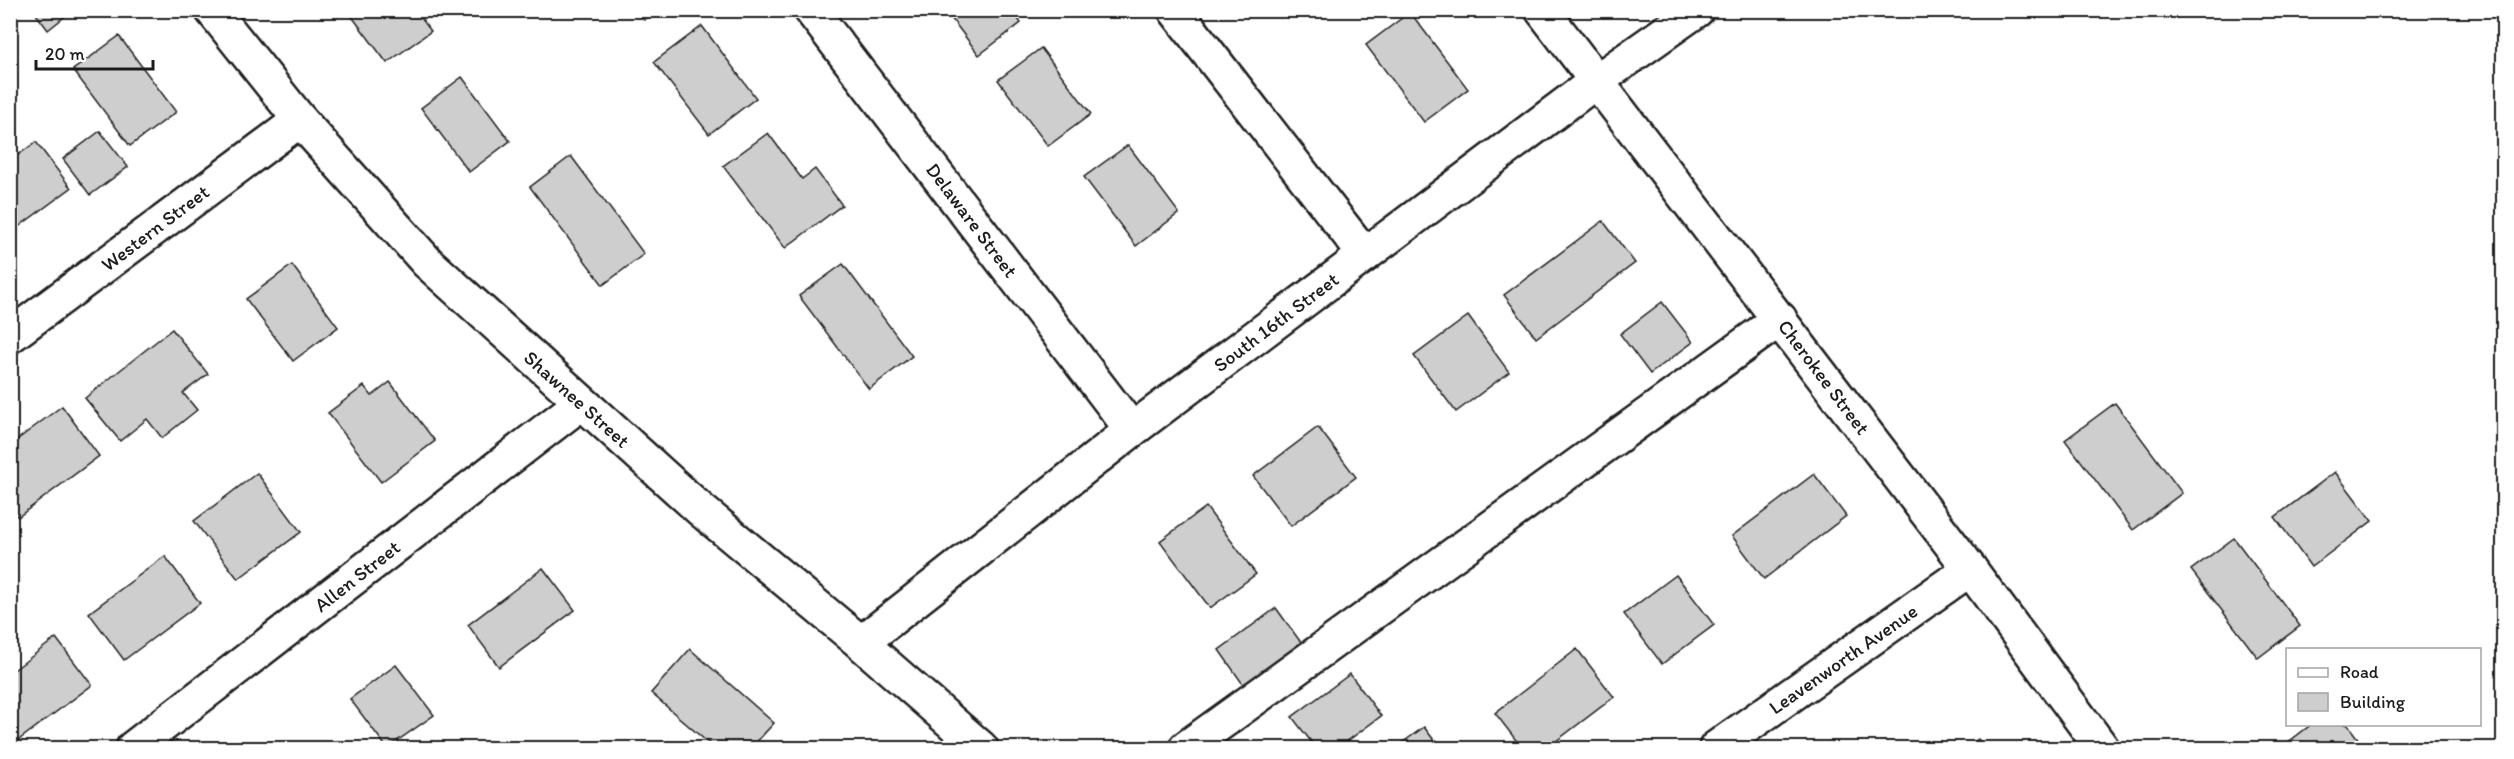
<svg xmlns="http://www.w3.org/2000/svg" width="2514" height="759" font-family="Itim,sans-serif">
<rect width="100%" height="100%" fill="#fff"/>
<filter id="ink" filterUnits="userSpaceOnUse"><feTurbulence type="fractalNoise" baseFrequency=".0167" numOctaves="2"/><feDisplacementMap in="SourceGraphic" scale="12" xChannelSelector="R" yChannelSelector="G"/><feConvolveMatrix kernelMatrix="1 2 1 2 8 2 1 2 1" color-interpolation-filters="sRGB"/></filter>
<g filter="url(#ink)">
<g fill="#cecece" stroke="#1c1c1c" stroke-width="1.5">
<path d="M 33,10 L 73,10 L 48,30 Z"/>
<path d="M 347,10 L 415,10 L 431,31 L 387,63 Z"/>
<path d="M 636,10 L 657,10 L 644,20 Z"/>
<path d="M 945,10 L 1012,10 L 1021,23 L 979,55 Z"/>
<path d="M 1410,12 L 1468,89 L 1424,122 L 1366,45 Z"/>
<path d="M 702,26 L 756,98 L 709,134 L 654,62 Z"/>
<path d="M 119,36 L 176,112 L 130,146 L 73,70 Z"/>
<path d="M 1041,48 L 1091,114 L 1048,146 L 998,80 Z"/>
<path d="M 462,77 L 510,141 L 469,172 L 421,108 Z"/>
<path d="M 100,131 L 128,167 L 90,195 L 63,159 Z"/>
<path d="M 768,133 L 802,179 L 815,169 L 842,205 L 785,248 L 723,166 Z"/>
<path d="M 36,142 L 71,188 L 10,233 L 10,161 Z"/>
<path d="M 1128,145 L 1179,213 L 1136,246 L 1084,177 Z"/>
<path d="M 571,156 L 644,254 L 603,285 L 530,187 Z"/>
<path d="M 1603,221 L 1635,263 L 1536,338 L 1504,295 Z"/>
<path d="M 843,264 L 912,356 L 869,389 L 799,296 Z"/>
<path d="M 292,265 L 338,327 L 293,361 L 246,299 Z"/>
<path d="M 1662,302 L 1693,342 L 1650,374 L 1620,334 Z"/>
<path d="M 1468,316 L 1509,372 L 1456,412 L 1414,356 Z"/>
<path d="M 172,329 L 208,374 L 183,393 L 197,410 L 162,438 L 147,419 L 120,441 L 85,398 Z"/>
<path d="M 390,382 L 435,441 L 381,482 L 328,413 L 364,386 L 372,396 Z"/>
<path d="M 2115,403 L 2182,493 L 2133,530 L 2065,440 Z"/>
<path d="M 62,406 L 99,456 L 18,517 L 10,507 L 10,445 Z"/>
<path d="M 1318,427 L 1356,477 L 1291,526 L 1253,476 Z"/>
<path d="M 2335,472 L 2372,521 L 2311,567 L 2275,517 Z"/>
<path d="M 257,473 L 301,532 L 238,579 L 194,521 Z"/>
<path d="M 1814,474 L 1846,516 L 1764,579 L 1732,536 Z"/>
<path d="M 1206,507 L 1256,574 L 1210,608 L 1160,541 Z"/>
<path d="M 2234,538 L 2300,626 L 2258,658 L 2191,570 Z"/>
<path d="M 165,556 L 200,603 L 124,660 L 89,613 Z"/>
<path d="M 543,568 L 575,610 L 499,667 L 468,625 Z"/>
<path d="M 1676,575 L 1714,625 L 1662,664 L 1624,614 Z"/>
<path d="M 1276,608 L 1305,648 L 1247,690 L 1219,650 Z"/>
<path d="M 56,638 L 92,685 L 16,742 L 10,734 L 10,673 Z"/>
<path d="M 690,649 L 774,723 L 751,748 L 714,748 L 651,693 Z"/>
<path d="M 1577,649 L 1614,697 L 1547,748 L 1522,748 L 1495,713 Z"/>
<path d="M 396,665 L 434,715 L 387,748 L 350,699 Z"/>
<path d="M 1350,674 L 1381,716 L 1338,748 L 1316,748 L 1292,717 Z"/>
<path d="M 2312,724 L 2347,724 L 2365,748 L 2291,748 L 2287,743 Z"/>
<path d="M 1424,727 L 1440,748 L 1395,748 Z"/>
<path d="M 1978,739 L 1985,748 L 1965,748 Z"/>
</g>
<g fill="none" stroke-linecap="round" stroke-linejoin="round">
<defs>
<g id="minor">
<path d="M 212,10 L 300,120 L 427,262 L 701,510 L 861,643 L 981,748"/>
<path d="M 811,10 L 1132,430"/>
<path d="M 1175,10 L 1365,255"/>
<path d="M 1542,10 L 1970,569 L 2102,748"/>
<path d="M 10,336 L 300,120"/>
<path d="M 861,643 L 1132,430 L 1595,82 L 1697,10"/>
<path d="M 133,748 L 581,403"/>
<path d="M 1186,748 L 1780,319"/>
<path d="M 1716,748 L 1970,569"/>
</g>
</defs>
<use href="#minor" stroke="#1c1c1c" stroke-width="38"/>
<use href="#minor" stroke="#fff" stroke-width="33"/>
</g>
</g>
<g text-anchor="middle" stroke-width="4.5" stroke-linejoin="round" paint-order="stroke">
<g font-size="20" fill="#1c1c1c" stroke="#fff">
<text transform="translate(972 220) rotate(53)" y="7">Delaware Street</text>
<text transform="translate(155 228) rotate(-37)" y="7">Western Street</text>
<text transform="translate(1276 322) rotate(-37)" y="7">South 16th Street</text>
<text transform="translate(1824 377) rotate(53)" y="7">Cherokee Street</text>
<text transform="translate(577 399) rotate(42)" y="7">Shawnee Street</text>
<text transform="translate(357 576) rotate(-38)" y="7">Allen Street</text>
<text transform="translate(1843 659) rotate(-35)" y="7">Leavenworth Avenue</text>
</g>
</g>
<rect width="2514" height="759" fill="none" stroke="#fff" stroke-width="36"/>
<rect x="18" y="18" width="2478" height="723" fill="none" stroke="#1c1c1c" stroke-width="2" filter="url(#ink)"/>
<rect x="2286" y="648" width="195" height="78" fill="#ffffff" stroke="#a4a4a4" stroke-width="1.5"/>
<rect x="2298" y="668" width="30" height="9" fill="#ffffff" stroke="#a4a4a4" stroke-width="1.5"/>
<text x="2340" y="678" font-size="18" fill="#1c1c1c">Road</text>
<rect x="2298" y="693" width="30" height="18" fill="#cecece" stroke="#a4a4a4" stroke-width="1.5"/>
<text x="2340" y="708" font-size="18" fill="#1c1c1c">Building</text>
<path d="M36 60v9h117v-9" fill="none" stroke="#1c1c1c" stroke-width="3"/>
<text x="45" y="60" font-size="18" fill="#1c1c1c" stroke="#ffffff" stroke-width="4.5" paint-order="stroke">20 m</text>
</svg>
